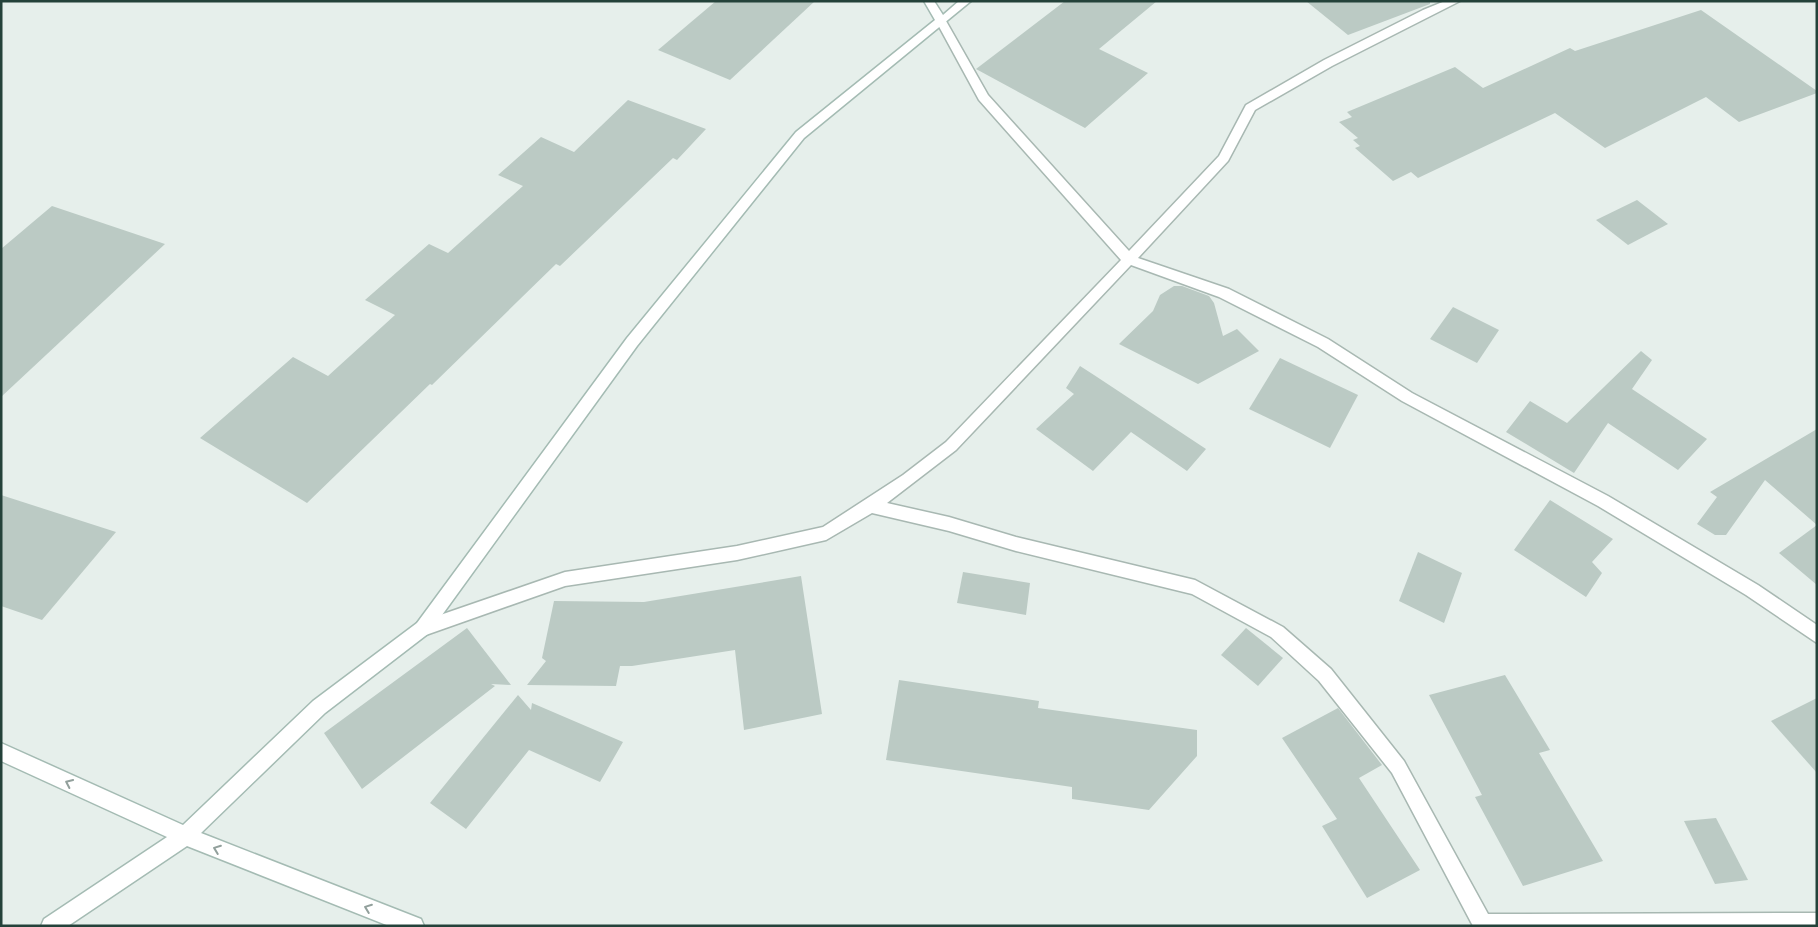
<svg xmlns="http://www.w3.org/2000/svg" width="1818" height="927" font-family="Arial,sans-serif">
<rect width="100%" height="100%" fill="#e6efeb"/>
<g fill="#bbcac4">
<path d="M 716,1 L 815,1 L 730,80 L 658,50 Z"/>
<path d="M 1065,1 L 1157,1 L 1099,49 L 1148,73 L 1085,128 L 976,69 Z"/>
<path d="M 1306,1 L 1430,1 L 1430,4 L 1348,35 Z"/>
<path d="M 1701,10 L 1817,91 L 1817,93 L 1739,122 L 1706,97 L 1605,148 L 1555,113 L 1418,178 L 1411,172 L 1393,181 L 1355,148 L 1360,146 L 1353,140 L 1358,138 L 1339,122 L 1352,117 L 1347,112 L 1455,67 L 1483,88 L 1570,48 L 1575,51 Z"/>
<path d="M 628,100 L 706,129 L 677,160 L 673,158 L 560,266 L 556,264 L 432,385 L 430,384 L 307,503 L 200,438 L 293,357 L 328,376 L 395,315 L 365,300 L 429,244 L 448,253 L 523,186 L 498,175 L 541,137 L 574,152 Z"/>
<path d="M 1637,200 L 1668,224 L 1628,245 L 1596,220 Z"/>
<path d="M 52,206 L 165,244 L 1,397 L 1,249 Z"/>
<path d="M 1174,286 L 1182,286 L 1209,296 L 1214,303 L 1223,336 L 1237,329 L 1259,351 L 1198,384 L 1119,344 L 1153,311 L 1160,295 Z"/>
<path d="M 1453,307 L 1499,330 L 1477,363 L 1430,339 Z"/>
<path d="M 1641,351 L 1652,360 L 1632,389 L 1707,439 L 1678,470 L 1608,423 L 1574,473 L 1506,432 L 1530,401 L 1567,423 Z"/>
<path d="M 1280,358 L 1358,395 L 1330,448 L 1249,409 Z"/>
<path d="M 1080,366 L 1094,375 L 1206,449 L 1187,471 L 1131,432 L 1093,471 L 1036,429 L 1074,394 L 1066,388 Z"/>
<path d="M 1817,429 L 1817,525 L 1765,480 L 1726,535 L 1715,535 L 1697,524 L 1717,497 L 1710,492 Z"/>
<path d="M 1,495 L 116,532 L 42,620 L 1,606 Z"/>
<path d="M 1550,500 L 1613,539 L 1592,562 L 1602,573 L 1586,597 L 1514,550 Z"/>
<path d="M 1817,525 L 1817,585 L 1779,553 Z"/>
<path d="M 1418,552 L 1462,573 L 1444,623 L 1399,601 Z"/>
<path d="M 963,572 L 1030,583 L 1026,615 L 957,603 Z"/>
<path d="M 801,576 L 822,714 L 744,730 L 735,650 L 632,666 L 620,666 L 616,686 L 527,685 L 546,661 L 542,658 L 554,601 L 644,602 Z"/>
<path d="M 467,628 L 511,685 L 491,684 L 495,686 L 362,789 L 324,733 Z"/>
<path d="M 1246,628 L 1283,658 L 1258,686 L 1221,655 Z"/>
<path d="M 1505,675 L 1550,750 L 1539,753 L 1603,861 L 1523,886 L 1475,797 L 1482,795 L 1429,695 Z"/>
<path d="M 899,680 L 1039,701 L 1038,708 L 1197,730 L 1197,756 L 1149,810 L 1072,799 L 1072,787 L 886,760 Z"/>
<path d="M 518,695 L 531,710 L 532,703 L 623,742 L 600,782 L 529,750 L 466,829 L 430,803 Z"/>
<path d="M 1817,698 L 1817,773 L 1771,721 Z"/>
<path d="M 1338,708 L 1382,765 L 1359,778 L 1420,870 L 1367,898 L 1322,826 L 1337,819 L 1282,738 Z"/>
<path d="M 1716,818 L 1748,880 L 1715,884 L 1684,821 Z"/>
</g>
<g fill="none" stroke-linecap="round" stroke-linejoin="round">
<defs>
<path id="street" d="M 1445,1 L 1460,1 L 1332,66 L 1255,110 L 1228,161 L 1138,258 L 1229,289 L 1328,339 L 1412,393 L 1608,496 L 1758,585 L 1817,625 L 1817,643 L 1746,595 L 1598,506 L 1402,401 L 1318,347 L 1219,297 L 1131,265 L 956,450 L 887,503 L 949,517 L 1016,537 L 1195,580 L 1283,627 L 1331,669 L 1404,761 L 1488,914 L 1817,913 L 1817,926 L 1473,926 L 1392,773 L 1319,681 L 1271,637 L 1192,594 L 1016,551 L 949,531 L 872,513 L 826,540 L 737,560 L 565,586 L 423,636 L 417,633 L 415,628 L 417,623 L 565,572 L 737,546 L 823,527 L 903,475 L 946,442 L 1121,260 L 979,100 L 936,21 L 937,19 L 941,18 L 946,21 L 988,95 L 1129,251 L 1219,156 L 1246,105 L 1324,60 L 1423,10 Z"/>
<path id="secondary" d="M 924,1 L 934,1 L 943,15 L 959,1 L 971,1 L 804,138 L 637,346 L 429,633 L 325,713 L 201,833 L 421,919 L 424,926 L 389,926 L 187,846 L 68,926 L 41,926 L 44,919 L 167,837 L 1,761 L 1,743 L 183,825 L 313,701 L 417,623 L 627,338 L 796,132 L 935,20 Z"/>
</defs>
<use href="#street" stroke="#a8b8b2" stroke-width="3"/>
<use href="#secondary" stroke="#a4bbb3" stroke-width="3"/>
<use href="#street" fill="#fff" fill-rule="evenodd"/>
<use href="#secondary" fill="#fff" fill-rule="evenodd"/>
</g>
<defs><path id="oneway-chevron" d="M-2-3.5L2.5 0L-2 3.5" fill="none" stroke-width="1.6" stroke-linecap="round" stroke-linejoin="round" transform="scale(1.25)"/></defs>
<g stroke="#92a09c">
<use href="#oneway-chevron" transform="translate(69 783) rotate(-155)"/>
<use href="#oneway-chevron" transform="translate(217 849) rotate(-159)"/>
<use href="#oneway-chevron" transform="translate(368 908) rotate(-159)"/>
</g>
<rect width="1818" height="927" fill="none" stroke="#24423a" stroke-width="5"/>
</svg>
